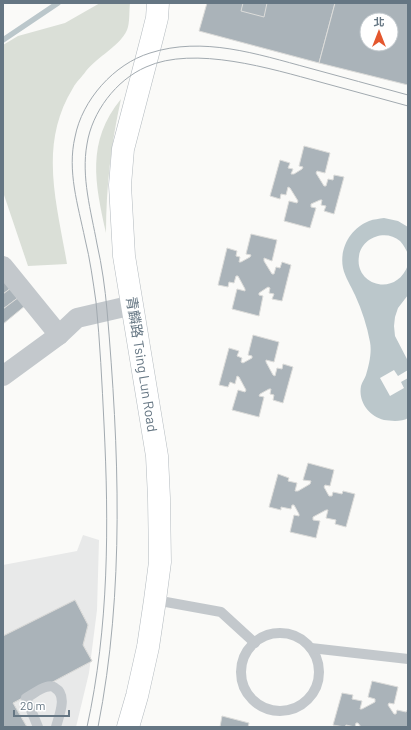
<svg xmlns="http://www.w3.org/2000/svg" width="411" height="730" font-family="Barlow,'Noto Sans TC',sans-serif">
<rect width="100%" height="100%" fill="#fafaf8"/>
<path fill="#e8e9e9" d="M 83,535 L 99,540 L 97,610 L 89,673 L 76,727 L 3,727 L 3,565 L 77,551 Z"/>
<g fill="#dadfd7">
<path d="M 100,3 L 130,3 C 129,11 130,23 127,30 C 120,46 97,57 86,71 C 82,77 76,82 73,88 C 38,145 57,203 67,264 L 28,266 L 3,192 L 3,45 L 18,36 L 65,23 Z"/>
<path d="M 121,99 C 111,144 106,187 106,233 C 95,183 86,142 121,99 Z"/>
</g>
<path fill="#bbc7cb" d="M 384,218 L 398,221 L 408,227 L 408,254 C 406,250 404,245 400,241 C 386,229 362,237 359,256 C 354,285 396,298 408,265 L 408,295 L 398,308 L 395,317 L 394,326 L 395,336 L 408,361 L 408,370 L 398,376 L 394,370 L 380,378 L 390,396 L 404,388 L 401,382 L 408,378 L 408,418 C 402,422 391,421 384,420 C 369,416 358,402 361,386 C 362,382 365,378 366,375 C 369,365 372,352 370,342 C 367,326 362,310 355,295 C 351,286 345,277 343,268 C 339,248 351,228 369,221 C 374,219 379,219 384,218 Z"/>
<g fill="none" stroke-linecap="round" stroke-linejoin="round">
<path stroke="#bbc7cb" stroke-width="5.5" d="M 3,40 L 58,3"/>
</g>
<g fill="#aab3b9" stroke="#dcdcda" fill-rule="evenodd">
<path d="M 207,3 L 335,3 L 319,63 L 199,31 Z"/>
<path d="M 243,3 L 267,3 L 264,17 L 241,11 Z"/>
<path d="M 335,3 L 408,3 L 408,85 L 319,63 ZM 367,20 L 391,20 L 391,44 L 367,44 Z"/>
<path d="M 304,146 L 330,153 L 325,173 L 317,171 L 316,173 L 324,186 L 326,186 L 328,179 L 333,180 L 334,175 L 344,177 L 334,214 L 324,211 L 326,206 L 321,205 L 322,200 L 320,200 L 311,204 L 311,207 L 316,208 L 310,228 L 284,221 L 289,201 L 297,203 L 298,201 L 290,188 L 288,187 L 286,195 L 281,194 L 280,199 L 270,196 L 280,160 L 290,163 L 288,168 L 293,169 L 291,174 L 294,174 L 302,169 L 303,167 L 299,166 Z"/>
<path d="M 251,234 L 277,240 L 272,261 L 264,258 L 264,261 L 272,274 L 274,274 L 276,267 L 280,268 L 282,262 L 291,265 L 282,301 L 272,299 L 274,294 L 269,293 L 270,288 L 268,287 L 259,293 L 259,295 L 263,296 L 259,316 L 232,309 L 237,289 L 245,291 L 245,289 L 238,276 L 236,276 L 234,283 L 229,282 L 228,287 L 218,285 L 227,248 L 237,251 L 236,256 L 240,257 L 239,262 L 241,262 L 250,257 L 251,255 L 246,254 Z"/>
<path d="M 3,279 L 11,288 L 3,294 Z"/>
<path d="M 11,288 L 19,297 L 3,309 L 3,294 Z"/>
<path d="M 19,297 L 26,305 L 3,324 L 3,309 Z"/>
<path d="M 253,335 L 279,342 L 274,362 L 266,360 L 266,362 L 273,375 L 275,376 L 277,368 L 282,369 L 283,364 L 293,367 L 283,403 L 273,400 L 274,395 L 270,394 L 271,389 L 269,389 L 260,394 L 259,396 L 264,397 L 259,417 L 232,410 L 238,390 L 245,392 L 246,390 L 239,377 L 237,376 L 235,384 L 230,382 L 228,387 L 219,385 L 229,348 L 239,351 L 237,356 L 242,358 L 241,362 L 243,363 L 252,358 L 252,356 L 248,355 Z"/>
<path d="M 308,463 L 334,470 L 330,486 L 325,485 L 324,487 L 329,496 L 332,496 L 333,492 L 342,494 L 343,491 L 355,494 L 346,527 L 335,524 L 336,520 L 326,518 L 328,510 L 326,510 L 313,517 L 313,520 L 320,521 L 316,538 L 290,532 L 294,515 L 299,516 L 299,514 L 294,505 L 292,505 L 291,509 L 281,507 L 281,510 L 269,507 L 278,474 L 289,478 L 288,481 L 297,483 L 295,491 L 298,491 L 310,484 L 311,481 L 303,480 Z"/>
<path d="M 75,600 L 88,625 L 83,645 L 92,661 L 13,703 L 27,727 L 3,727 L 3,636 Z"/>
<path d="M 75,600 L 88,625 L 83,645 L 92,661 L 13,703 L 27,727 L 3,727 L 3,636 Z"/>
<path d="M 372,681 L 398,687 L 394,704 L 389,703 L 388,705 L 394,714 L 396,714 L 397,710 L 406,712 L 408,709 L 408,727 L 361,727 L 358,723 L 356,723 L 355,727 L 346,725 L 345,727 L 333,725 L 342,693 L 353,695 L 352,699 L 362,701 L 360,709 L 362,709 L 375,702 L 375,699 L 368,697 Z"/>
<path d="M 222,716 L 249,723 L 248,727 L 220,727 Z"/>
</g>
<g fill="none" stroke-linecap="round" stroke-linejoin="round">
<defs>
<path id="secondary" d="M 128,727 L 137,696 L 148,647 L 155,600 L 160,562 L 159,498 L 157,456 L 124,256 L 120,185 L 123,149 L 152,38 L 157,18 L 158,3"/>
</defs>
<use href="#secondary" stroke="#b3babf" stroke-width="23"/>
<g stroke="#c3c8cc" stroke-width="10">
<path d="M 155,600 L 221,612 L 255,643"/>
<circle cx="280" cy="672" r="39"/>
<path d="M 311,648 L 408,659"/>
<path d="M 38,727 L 26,698 C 32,695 39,689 46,687 C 49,686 53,686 55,688 C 68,695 59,716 56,727"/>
</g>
<g stroke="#c3c8cc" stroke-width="20">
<path d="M 3,266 L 59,335"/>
<path d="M 3,376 L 59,335 L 77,318 L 133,305"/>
</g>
<use href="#secondary" stroke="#fff" stroke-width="22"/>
<g stroke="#a2aab0" stroke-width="1">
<path d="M 87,727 C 109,627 109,525 104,424 C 102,383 100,342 96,302 C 93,281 90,259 85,239 C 78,205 67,171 75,137 C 82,100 114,64 150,53 C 203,36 257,54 309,68 C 342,77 375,86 408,95"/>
<path d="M 98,727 C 125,590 119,449 107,310 C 105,288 102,266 97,244 C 91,211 81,177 87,144 C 92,112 116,80 146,67 C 194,45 272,69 320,82 C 349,90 379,98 408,106"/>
</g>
</g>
<g text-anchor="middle" stroke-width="4" stroke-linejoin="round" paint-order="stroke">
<g font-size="14" fill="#657683" stroke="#fff">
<text transform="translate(142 364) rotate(81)" y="5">青麟路 Tsing Lun Road</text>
</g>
</g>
<rect width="411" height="730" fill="none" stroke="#657683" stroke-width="8"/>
<g transform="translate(379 32)"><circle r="19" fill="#ffffff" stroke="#c1c8cd"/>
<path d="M0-3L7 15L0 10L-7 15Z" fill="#e4572e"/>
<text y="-6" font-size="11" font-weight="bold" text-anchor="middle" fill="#657683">北</text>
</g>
<path d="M14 710v6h55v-6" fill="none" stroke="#657683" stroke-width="2"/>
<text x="20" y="710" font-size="12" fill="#657683" stroke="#ffffff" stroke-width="3" paint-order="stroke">20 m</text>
</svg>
